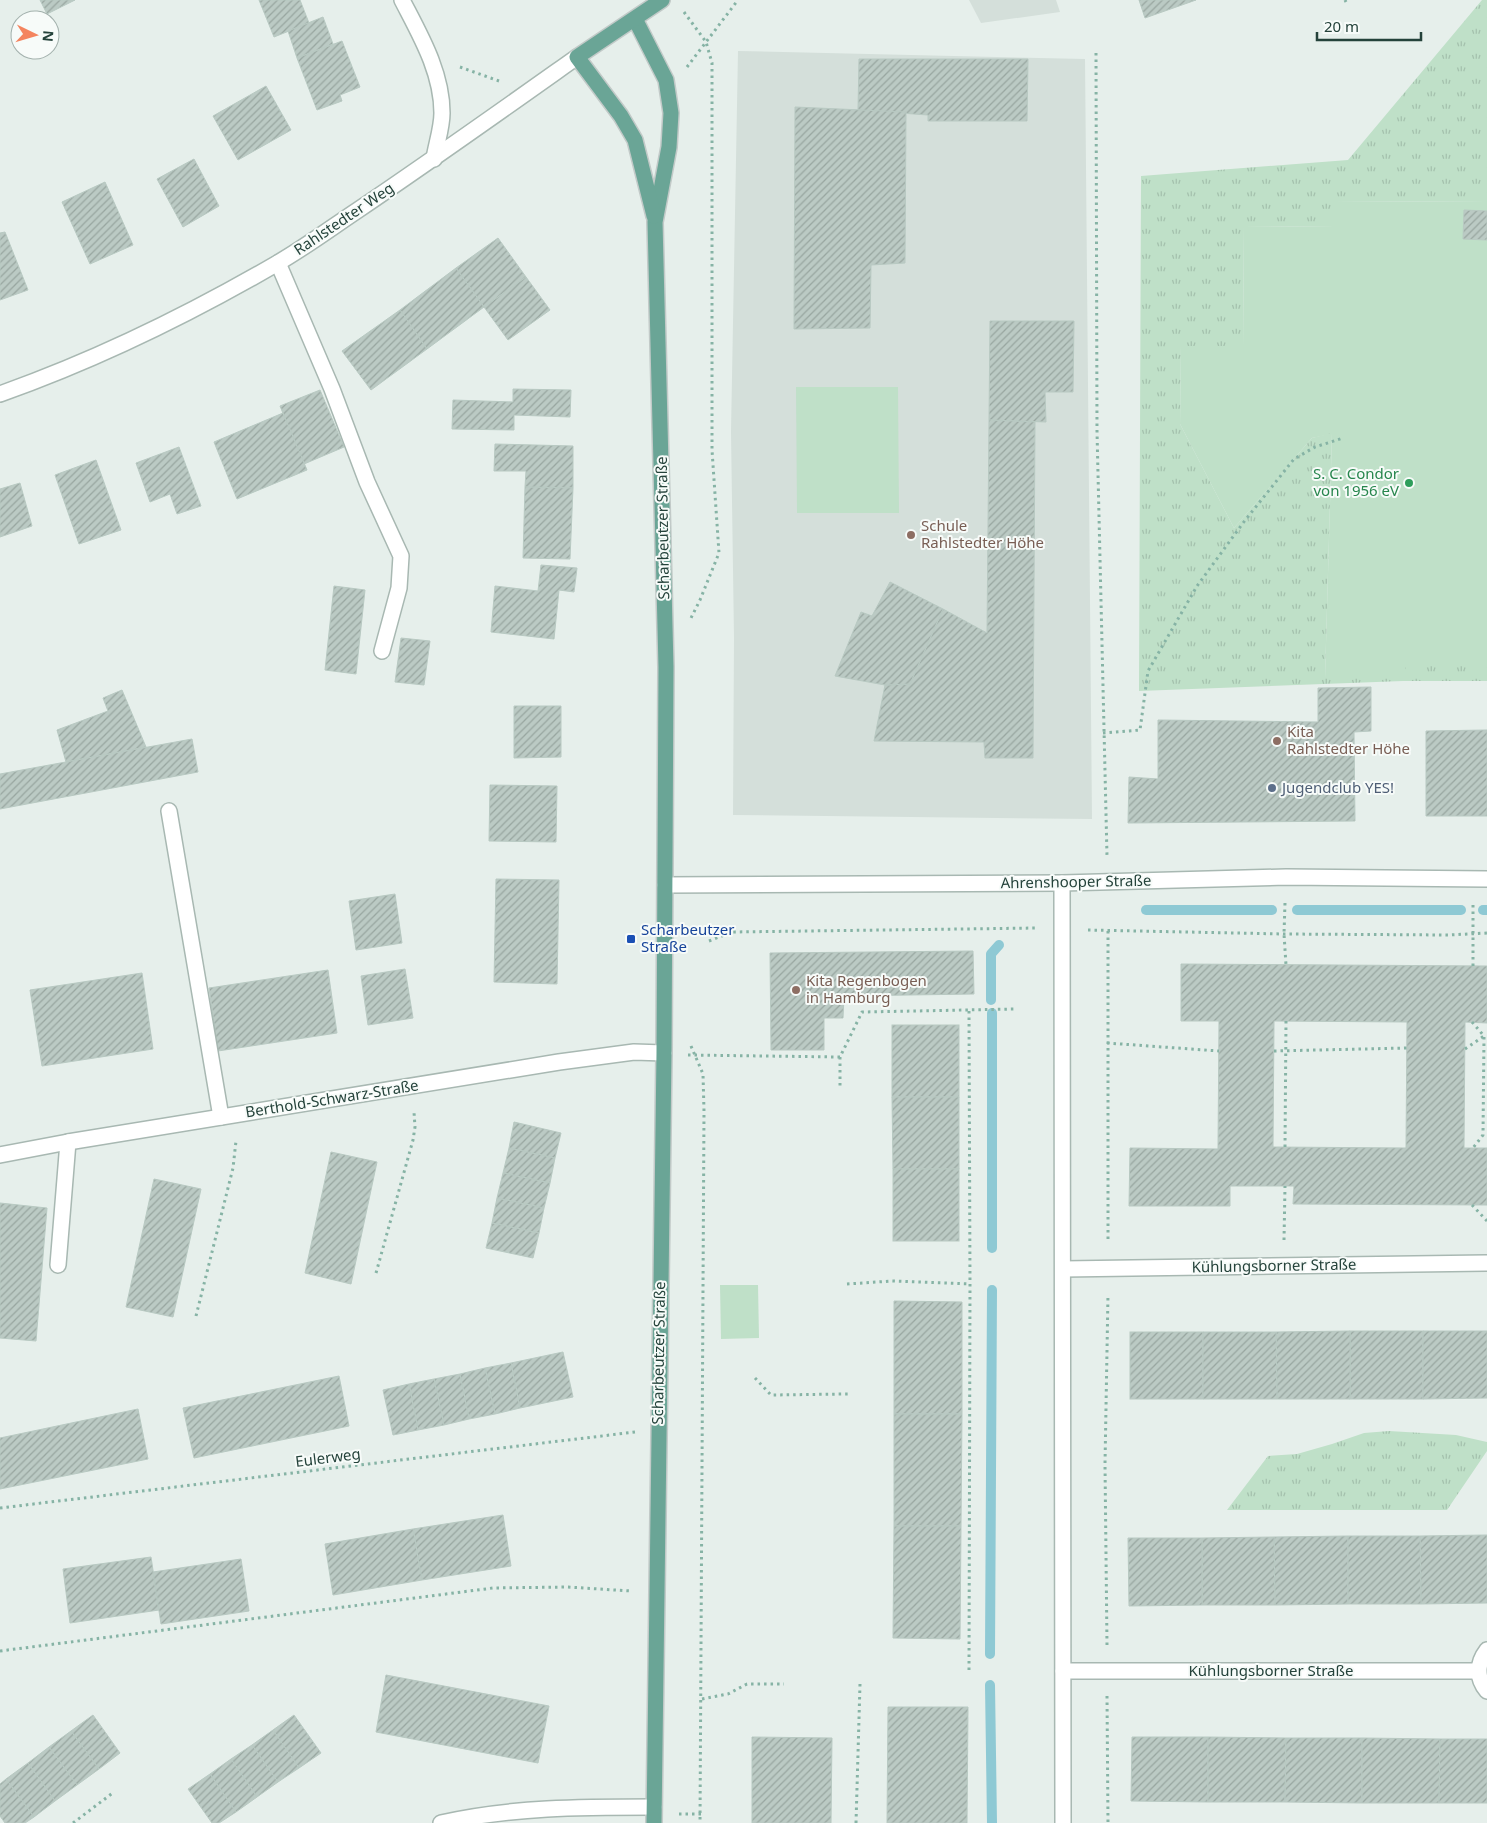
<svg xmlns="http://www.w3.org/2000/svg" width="1487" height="1823" font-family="'Noto Sans',sans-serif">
<defs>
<pattern id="park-tufts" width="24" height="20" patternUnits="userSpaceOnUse" patternTransform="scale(1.25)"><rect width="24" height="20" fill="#bfe0c8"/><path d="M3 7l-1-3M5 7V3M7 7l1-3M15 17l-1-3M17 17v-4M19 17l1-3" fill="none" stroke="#a4c1ad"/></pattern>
<pattern id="building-hatch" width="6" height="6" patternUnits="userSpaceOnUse" patternTransform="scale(1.25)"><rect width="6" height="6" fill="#bbcac4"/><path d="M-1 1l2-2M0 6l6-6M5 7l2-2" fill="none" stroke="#98a6a0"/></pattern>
</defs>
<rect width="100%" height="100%" fill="#e6efeb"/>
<g fill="#d4dfda">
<path d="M 969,0 L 1056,0 L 1060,12 L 981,23 Z"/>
<path d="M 738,51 L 1085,59 L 1092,819 L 733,815 L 734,638 L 731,432 Z"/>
</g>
<g fill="#bfe0c8">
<path d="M 1487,201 L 1487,666 L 1406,666 L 1405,678 L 1325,678 L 1332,434 L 1312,438 L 1234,528 L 1180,424 L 1181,346 L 1243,346 L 1244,226 L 1335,227 L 1335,202 Z"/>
<path d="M 796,387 L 898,387 L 899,513 L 797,513 Z"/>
<path d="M 720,1285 L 758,1285 L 759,1338 L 721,1339 Z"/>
</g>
<g fill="url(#park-tufts)">
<path d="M 1482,0 L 1487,0 L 1487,201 L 1336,202 L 1335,227 L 1244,226 L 1243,346 L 1181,346 L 1180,424 L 1234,528 L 1312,438 L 1332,433 L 1325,678 L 1405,678 L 1405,666 L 1487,666 L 1487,681 L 1403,681 L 1139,691 L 1141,176 L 1348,160 Z"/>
<path d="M 1389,1431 L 1456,1435 L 1487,1442 L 1487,1451 L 1447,1510 L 1227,1510 L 1268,1456 L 1297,1454 L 1332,1444 L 1364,1433 Z"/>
</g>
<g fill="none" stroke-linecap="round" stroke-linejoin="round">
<g stroke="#8ec9d4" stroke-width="10">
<path d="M 1146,910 L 1272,910"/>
<path d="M 1297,910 L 1461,910"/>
<path d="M 1483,910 L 1487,910"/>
<path d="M 991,1000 L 991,954 L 999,945"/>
<path d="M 992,1013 L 992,1248"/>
<path d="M 990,1654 L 992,1290"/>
<path d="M 990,1685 L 992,1823"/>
</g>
</g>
<g fill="url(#building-hatch)" stroke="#b8c9c2" fill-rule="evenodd">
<path d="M 40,0 L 75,0 L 47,14 Z"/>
<path d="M 259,0 L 300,0 L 309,23 L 274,37 Z"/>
<path d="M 1139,0 L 1196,0 L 1145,18 Z"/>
<path d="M 323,17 L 333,44 L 297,58 L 288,31 Z"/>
<path d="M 342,41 L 360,87 L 340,95 L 342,101 L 317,110 L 297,58 Z"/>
<path d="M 859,59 L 1028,59 L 1027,121 L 928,121 L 928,115 L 858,110 Z"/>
<path d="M 266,86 L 291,130 L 238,160 L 213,116 Z"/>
<path d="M 795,107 L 906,112 L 905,263 L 871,265 L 870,328 L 794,329 Z"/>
<path d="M 194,159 L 219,206 L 183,227 L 157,179 Z"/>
<path d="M 105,182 L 133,245 L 90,264 L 62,202 Z"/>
<path d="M 1464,210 L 1487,211 L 1487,240 L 1463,239 Z"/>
<path d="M 5,232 L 28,290 L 0,300 L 0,233 Z"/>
<path d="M 498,238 L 526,277 L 484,307 L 456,268 Z"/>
<path d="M 456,268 L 484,307 L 427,349 L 400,310 Z"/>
<path d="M 526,277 L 550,310 L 508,340 L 484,307 Z"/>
<path d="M 400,310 L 427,349 L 371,390 L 342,351 Z"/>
<path d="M 990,321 L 1074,321 L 1073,392 L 1045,392 L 1046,422 L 989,420 Z"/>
<path d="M 513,389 L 571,390 L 570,417 L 514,415 L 514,430 L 452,429 L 453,400 L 513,402 Z"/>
<path d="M 320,390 L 344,447 L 304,464 L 280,406 Z"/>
<path d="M 283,413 L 307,470 L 237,499 L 214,442 Z"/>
<path d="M 989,420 L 1035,422 L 1033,758 L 985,758 L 984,742 L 874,741 L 885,685 L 910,684 L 943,609 L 987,633 Z"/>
<path d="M 495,444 L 573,446 L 573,488 L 525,487 L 526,471 L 494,471 Z"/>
<path d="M 179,447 L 201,506 L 177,514 L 170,494 L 150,502 L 136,463 Z"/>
<path d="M 96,460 L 121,530 L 79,544 L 55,475 Z"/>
<path d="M 20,483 L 32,526 L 0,537 L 0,489 Z"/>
<path d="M 525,487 L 573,488 L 570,559 L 523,558 Z"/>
<path d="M 541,565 L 577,568 L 574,592 L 559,590 L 554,639 L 491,632 L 495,586 L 538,591 Z"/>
<path d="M 890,582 L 943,609 L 910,684 L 885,685 L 835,676 L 861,612 L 872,616 Z"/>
<path d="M 334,586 L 365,590 L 356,674 L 325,670 Z"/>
<path d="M 401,638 L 430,641 L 424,685 L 395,682 Z"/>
<path d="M 1371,687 L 1371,731 L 1354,732 L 1355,821 L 1128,823 L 1129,777 L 1158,779 L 1158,720 L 1318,722 L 1318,688 Z"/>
<path d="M 122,690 L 146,747 L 66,762 L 57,730 L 108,711 L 103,698 Z"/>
<path d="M 514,706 L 561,706 L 561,757 L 514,758 Z"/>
<path d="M 1487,730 L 1487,816 L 1426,816 L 1426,731 Z"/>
<path d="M 192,739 L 198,772 L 0,809 L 0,774 Z"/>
<path d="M 490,785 L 557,786 L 556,842 L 489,841 Z"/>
<path d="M 496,879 L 559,880 L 557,984 L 494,982 Z"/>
<path d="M 395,894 L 402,943 L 356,950 L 349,901 Z"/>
<path d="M 973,951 L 974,994 L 844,996 L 843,1018 L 824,1018 L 824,1050 L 771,1050 L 770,953 Z"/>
<path d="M 1181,964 L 1487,966 L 1487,1023 L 1465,1022 L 1464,1148 L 1487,1148 L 1487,1205 L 1293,1204 L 1294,1186 L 1230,1186 L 1230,1206 L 1129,1206 L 1130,1148 L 1218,1149 L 1219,1021 L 1181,1021 ZM 1274,1021 L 1407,1022 L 1406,1148 L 1273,1147 Z"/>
<path d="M 405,969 L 413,1018 L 368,1025 L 361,976 Z"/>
<path d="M 328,970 L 337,1033 L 218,1051 L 209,988 Z"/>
<path d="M 142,973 L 153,1049 L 42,1066 L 30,990 Z"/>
<rect x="892" y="1025" width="67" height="72"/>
<path d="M 892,1097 L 959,1097 L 959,1169 L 893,1169 Z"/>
<path d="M 514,1122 L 561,1133 L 555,1158 L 509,1148 Z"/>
<path d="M 509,1148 L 555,1158 L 550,1183 L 503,1173 Z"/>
<path d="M 331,1152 L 377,1162 L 351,1284 L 305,1273 Z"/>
<rect x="893" y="1169" width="66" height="72"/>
<path d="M 503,1173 L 550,1183 L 544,1208 L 497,1198 Z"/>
<path d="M 154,1179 L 201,1189 L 173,1317 L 126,1307 Z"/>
<path d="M 497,1198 L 544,1208 L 539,1233 L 492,1223 Z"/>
<path d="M 0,1203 L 47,1208 L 36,1341 L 0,1338 Z"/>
<path d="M 492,1223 L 539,1233 L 533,1258 L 486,1248 Z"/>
<path d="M 894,1301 L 962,1302 L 962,1414 L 894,1414 Z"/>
<rect x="1350" y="1331" width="73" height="68"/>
<path d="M 1350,1331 L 1350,1399 L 1277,1399 L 1276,1332 Z"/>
<path d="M 1423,1331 L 1487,1331 L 1487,1398 L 1423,1399 Z"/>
<rect x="1130" y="1332" width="73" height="67"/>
<path d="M 1203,1332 L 1276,1332 L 1277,1399 L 1203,1399 Z"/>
<path d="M 563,1352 L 573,1397 L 520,1408 L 511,1363 Z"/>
<path d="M 511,1363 L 520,1408 L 495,1414 L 485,1368 Z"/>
<path d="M 485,1368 L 495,1414 L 469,1419 L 460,1374 Z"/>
<path d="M 460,1374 L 469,1419 L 444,1425 L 434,1379 Z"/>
<path d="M 339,1376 L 349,1426 L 194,1458 L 183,1408 Z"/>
<path d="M 434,1379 L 444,1425 L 418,1430 L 409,1384 Z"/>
<path d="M 409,1384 L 418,1430 L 393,1435 L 383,1390 Z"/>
<path d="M 138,1409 L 148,1459 L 0,1489 L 0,1438 Z"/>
<path d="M 894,1414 L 962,1414 L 961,1526 L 894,1526 Z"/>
<path d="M 503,1515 L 511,1566 L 422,1580 L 413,1529 Z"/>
<path d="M 894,1526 L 961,1526 L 960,1639 L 893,1638 Z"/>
<path d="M 413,1529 L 422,1580 L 333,1595 L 325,1544 Z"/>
<path d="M 1487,1535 L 1487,1603 L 1421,1604 L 1420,1536 Z"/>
<path d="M 1348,1536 L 1348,1604 L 1275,1605 L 1274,1537 Z"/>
<path d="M 1348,1536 L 1420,1536 L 1421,1604 L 1348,1604 Z"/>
<path d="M 1274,1537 L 1275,1605 L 1202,1605 L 1202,1538 Z"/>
<path d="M 1128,1538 L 1202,1538 L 1202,1605 L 1129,1606 Z"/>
<path d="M 151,1557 L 159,1610 L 70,1623 L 63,1569 Z"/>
<path d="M 241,1559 L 249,1611 L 161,1624 L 153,1572 Z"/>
<path d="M 386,1675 L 549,1706 L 538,1763 L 376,1732 Z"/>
<path d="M 888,1707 L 968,1707 L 967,1823 L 887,1823 Z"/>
<path d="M 93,1715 L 120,1753 L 99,1769 L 71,1731 Z"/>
<path d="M 294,1715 L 321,1753 L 299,1768 L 273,1730 Z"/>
<path d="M 273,1730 L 299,1768 L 278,1782 L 252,1745 Z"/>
<path d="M 71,1731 L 99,1769 L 77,1785 L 49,1747 Z"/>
<path d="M 752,1737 L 832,1738 L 831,1823 L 752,1823 Z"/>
<path d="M 1132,1737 L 1208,1737 L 1208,1802 L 1131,1801 Z"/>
<path d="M 1208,1737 L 1286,1738 L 1285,1802 L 1208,1802 Z"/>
<path d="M 1286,1738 L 1362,1738 L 1362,1803 L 1285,1802 Z"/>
<path d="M 1362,1738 L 1440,1739 L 1439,1803 L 1362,1803 Z"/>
<path d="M 1440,1739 L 1487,1739 L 1487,1803 L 1439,1803 Z"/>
<path d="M 252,1745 L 278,1782 L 257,1797 L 231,1759 Z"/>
<path d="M 49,1747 L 77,1785 L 55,1801 L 28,1763 Z"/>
<path d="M 231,1759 L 257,1797 L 236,1812 L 210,1774 Z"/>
<path d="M 28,1763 L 55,1801 L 34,1817 L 6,1779 Z"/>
<path d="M 210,1774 L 236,1812 L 219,1823 L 212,1823 L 188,1789 Z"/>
<path d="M 6,1779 L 34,1817 L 25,1823 L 5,1823 L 0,1816 L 0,1784 Z"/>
</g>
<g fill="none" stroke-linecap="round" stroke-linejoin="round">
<defs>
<g id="minor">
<path d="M 402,0 C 420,35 442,72 442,113 C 442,128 436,145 434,159"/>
<path d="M 278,263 L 332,389 L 367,482 L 401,556 L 399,588 L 382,651"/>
<path d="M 0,394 C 96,360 188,315 276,264 C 304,248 331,228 358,210 C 432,160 505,108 577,57"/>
<path d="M 169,811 L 221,1117"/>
<path d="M 1062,883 L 1063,1823"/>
<path d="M 665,885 L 1062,883 L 1286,877 L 1487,879"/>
<path d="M 0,1155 L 68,1142 L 559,1062 L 634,1052 L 664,1053"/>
<path d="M 58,1265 L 68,1142"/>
<path d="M 1063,1269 L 1486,1263"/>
<path d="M 1487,1650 C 1477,1663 1476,1678 1487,1691"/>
<path d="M 1063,1671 L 1478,1671"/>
<path d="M 441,1823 C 511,1807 583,1807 654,1807"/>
</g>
<g id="major">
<path d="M 635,19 L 666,80 L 671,113 L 669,147 L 655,222 L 666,667 L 664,1053 L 654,1823"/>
<path d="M 654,216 L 635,140 L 621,116 L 577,57 L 662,0"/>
</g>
</defs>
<use href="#minor" stroke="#a8b8b2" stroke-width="18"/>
<use href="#major" stroke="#c2cac8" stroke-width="18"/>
<g stroke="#86b3a5" stroke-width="3" stroke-dasharray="2.5 4" stroke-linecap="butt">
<path d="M 1345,0 L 1346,2"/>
<path d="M 684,12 L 706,42 L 712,63 L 712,450 L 719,553 L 700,600 L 691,618"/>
<path d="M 1096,53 L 1097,431 L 1107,856"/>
<path d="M 460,67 L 499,81"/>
<path d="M 687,67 L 738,0"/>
<path d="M 1103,733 L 1140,730 L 1148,671 L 1197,586 L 1243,523 L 1294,459 L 1315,447 L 1343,438"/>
<path d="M 1285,903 L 1284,934 L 1286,965"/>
<path d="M 1088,930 L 1284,934 L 1449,935 L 1487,933"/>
<path d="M 1108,931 L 1108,1242"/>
<path d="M 709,941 L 732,932 L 1037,928"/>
<path d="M 1473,966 L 1473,904"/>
<path d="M 1472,1022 L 1484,1036 L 1483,1135 L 1473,1148"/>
<path d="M 1107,1043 L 1219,1051"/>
<path d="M 691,1046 L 703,1074 L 704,1111 L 700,1823"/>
<path d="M 1465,1049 L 1484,1036 L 1487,1036"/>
<path d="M 1274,1051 L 1407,1048"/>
<path d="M 688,1055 L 840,1057 L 862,1012 L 1017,1009"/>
<path d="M 840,1057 L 840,1089"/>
<path d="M 1285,1147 L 1286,1021"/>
<path d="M 1472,1205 L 1487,1221"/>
<path d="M 1284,1240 L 1285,1186"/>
<path d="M 376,1273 L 413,1140 L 415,1127 L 414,1112"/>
<path d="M 847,1284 L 892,1281 L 970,1284"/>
<path d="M 196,1316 L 233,1168 L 236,1141"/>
<path d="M 755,1378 L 771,1395 L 848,1394"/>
<path d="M 0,1508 L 635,1432"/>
<path d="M 1107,1645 L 1105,1464 L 1108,1294"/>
<path d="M 0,1651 L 493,1588 L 568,1587 L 631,1591"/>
<path d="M 969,1670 L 970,1284 L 969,1010"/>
<path d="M 1107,1696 L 1108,1823"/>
<path d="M 702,1699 L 728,1694 L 747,1684 L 784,1684"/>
<path d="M 679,1814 L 701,1814"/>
<path d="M 73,1823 L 114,1792"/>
<path d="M 856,1823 L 860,1684"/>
</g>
<use href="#minor" stroke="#fff" stroke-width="15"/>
<use href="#major" stroke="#6aa596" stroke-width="15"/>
</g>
<circle fill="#2e9e5b" stroke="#f7fbf9" stroke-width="2" cx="1409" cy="483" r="5"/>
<g fill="#8d6e63" stroke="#f7fbf9" stroke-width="2">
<circle cx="911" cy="535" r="5"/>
<circle cx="1277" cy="741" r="5"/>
<circle cx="796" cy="990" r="5"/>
</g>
<circle fill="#5c6f8a" stroke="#f7fbf9" stroke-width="2" cx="1272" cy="788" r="5"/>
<rect fill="#1a4fb4" stroke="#f7fbf9" stroke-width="2" x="626" y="934" width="10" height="10" rx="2.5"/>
<g text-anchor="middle" stroke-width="4" stroke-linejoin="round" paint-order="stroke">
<g font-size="15" fill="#24423a" stroke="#f7fbf9">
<text transform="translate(344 219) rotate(-34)" y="5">Rahlstedter Weg</text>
<text transform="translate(663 528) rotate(-91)" y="5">Scharbeutzer Straße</text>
<text transform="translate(1076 882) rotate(-1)" y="5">Ahrenshooper Straße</text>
<text transform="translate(332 1099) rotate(-9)" y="5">Berthold-Schwarz-Straße</text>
<text transform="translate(1274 1266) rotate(-1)" y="5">Kühlungsborner Straße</text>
<text transform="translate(659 1353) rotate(-89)" y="5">Scharbeutzer Straße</text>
<text transform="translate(328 1458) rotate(-7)" y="5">Eulerweg</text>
<text x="1271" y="1676">Kühlungsborner Straße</text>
</g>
<g font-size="15" fill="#27864d" stroke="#f7fbf9" text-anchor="end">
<text x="1399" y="479">S. C. Condor<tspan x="1399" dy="17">von 1956 eV</tspan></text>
</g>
<g font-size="15" fill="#785e54" stroke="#f7fbf9" text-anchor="start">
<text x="921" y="531">Schule<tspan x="921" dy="17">Rahlstedter Höhe</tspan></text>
<text x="1287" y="737">Kita<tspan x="1287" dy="17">Rahlstedter Höhe</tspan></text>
<text x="806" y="986">Kita Regenbogen<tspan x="806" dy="17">in Hamburg</tspan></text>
</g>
<g font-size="15" fill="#4e5e75" stroke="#f7fbf9" text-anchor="start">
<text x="1282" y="793">Jugendclub YES!</text>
</g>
<g font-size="15" fill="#164399" stroke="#f7fbf9" text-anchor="start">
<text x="641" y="935">Scharbeutzer<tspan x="641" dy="17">Straße</tspan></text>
</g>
</g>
<g transform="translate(35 35) rotate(95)"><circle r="24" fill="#f7fbf9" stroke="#a3b1ad"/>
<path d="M0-4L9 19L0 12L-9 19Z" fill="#f4845f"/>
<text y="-8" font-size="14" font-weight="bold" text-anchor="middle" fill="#24423a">N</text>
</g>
<path d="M1317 32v8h104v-8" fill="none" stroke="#24423a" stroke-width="2.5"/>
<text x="1324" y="32" font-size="15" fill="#24423a" stroke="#f7fbf9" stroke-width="4" paint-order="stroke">20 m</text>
</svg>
